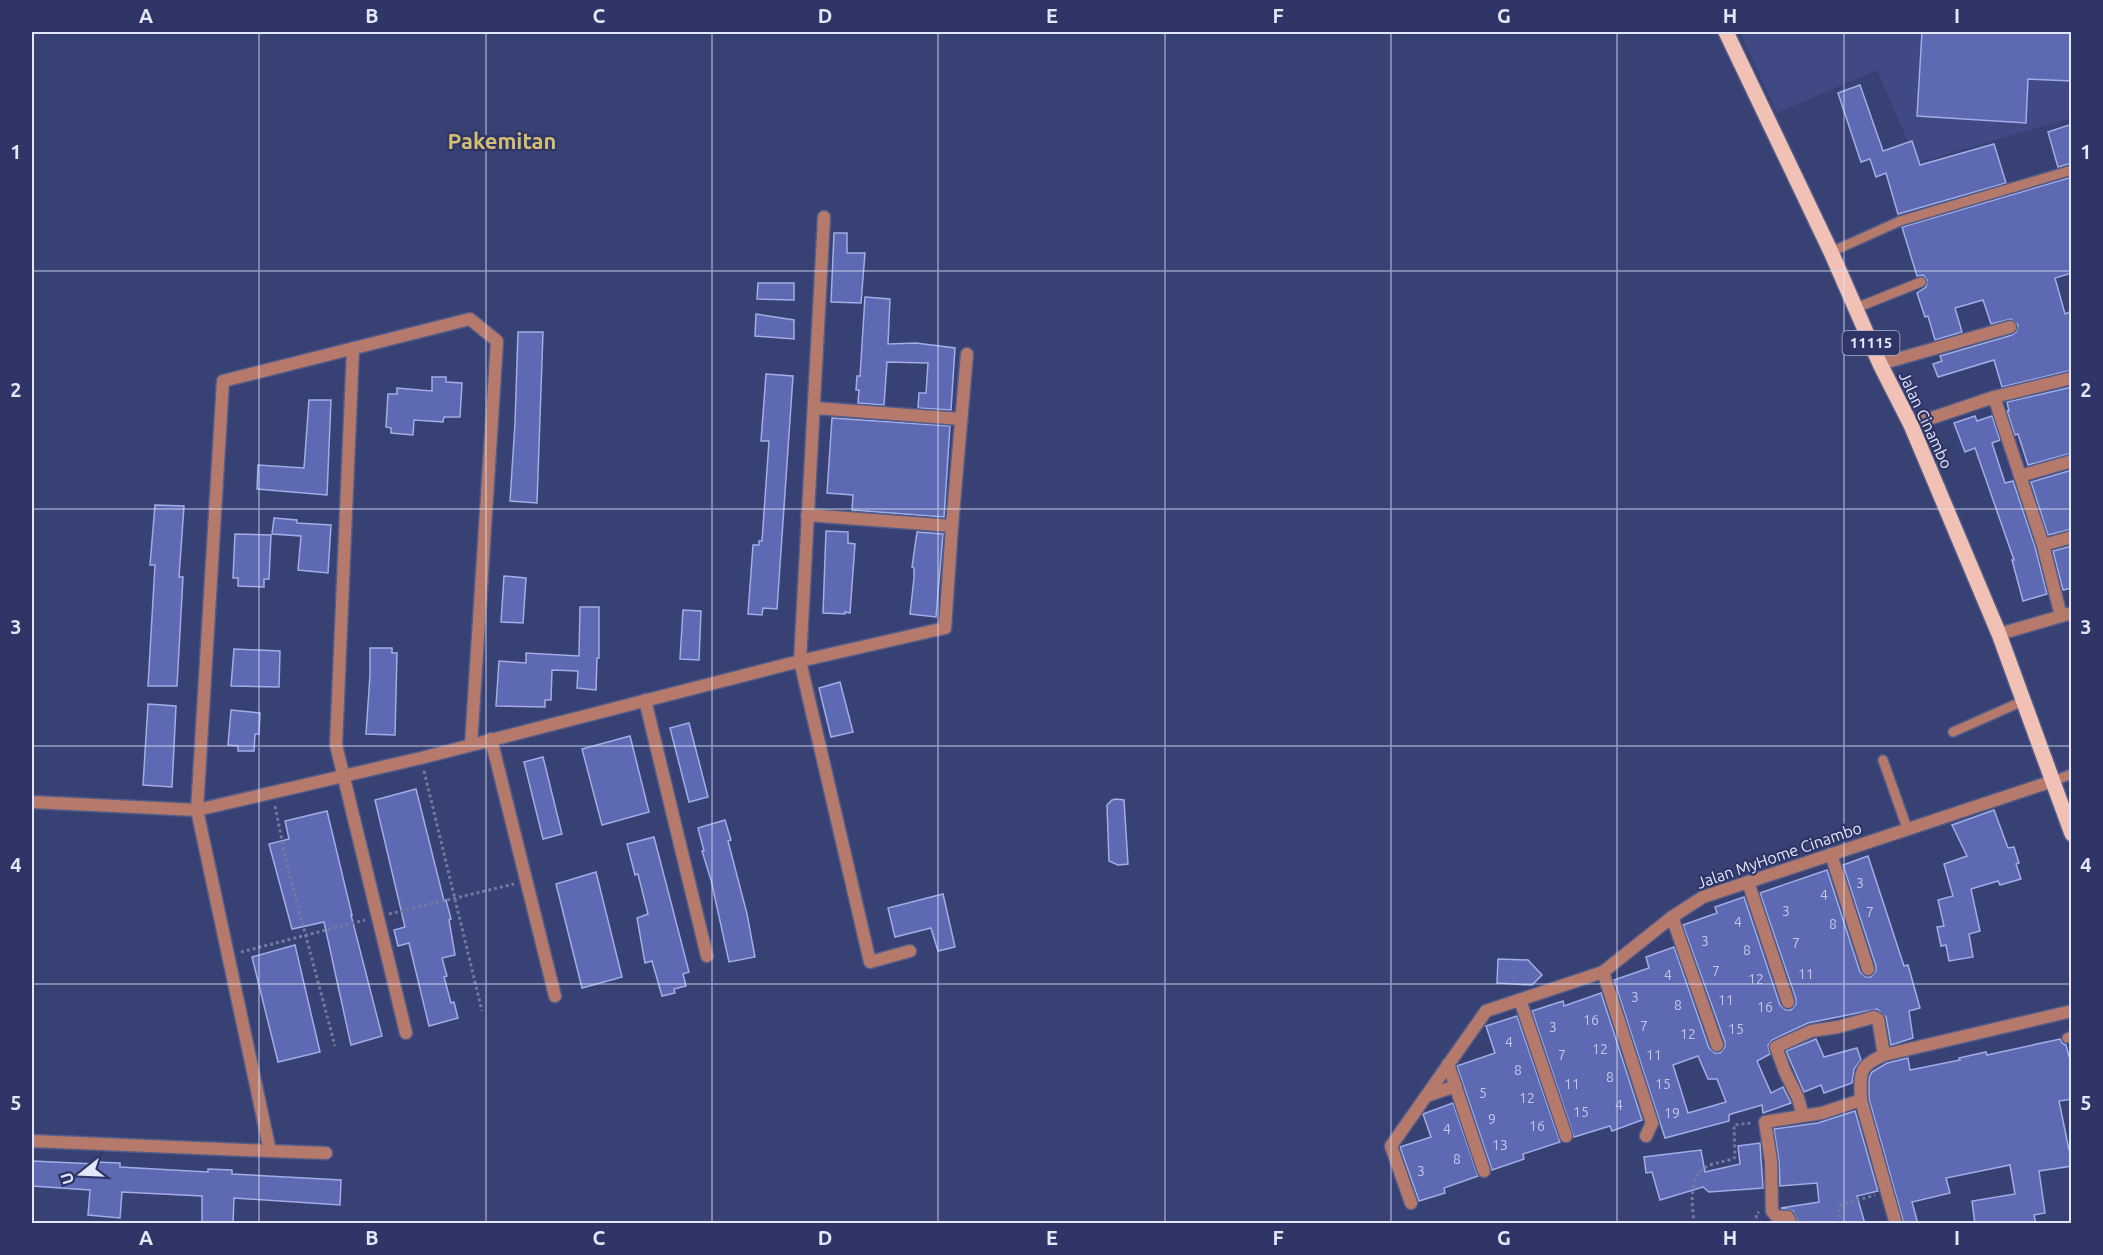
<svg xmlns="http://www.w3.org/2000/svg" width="2103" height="1255" font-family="Ubuntu,sans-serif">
<rect width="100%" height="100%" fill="#384173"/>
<path fill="#404983" d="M 1740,32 L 2071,32 L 2071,118 L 1917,163 L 1877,70 L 1777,113 Z"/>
<g fill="#5d69b2" stroke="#a0ade7" stroke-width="1.5" fill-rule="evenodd">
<path d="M 1922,32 L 2072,32 L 2072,81 L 2028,79 L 2026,123 L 1917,116 Z"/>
<path d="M 1860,85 L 1883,151 L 1912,141 L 1920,165 L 1994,144 L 2006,183 L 1898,214 L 1886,173 L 1876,177 L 1870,159 L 1861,162 L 1838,93 Z"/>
<path d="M 2072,124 L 2072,163 L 2058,167 L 2048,132 Z"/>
<path d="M 2072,177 L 2072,273 L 2055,278 L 2065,314 L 2072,311 L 2072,370 L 2002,387 L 1994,360 L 1938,377 L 1933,364 L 1942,361 L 1940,356 L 2012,335 L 2016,332 L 2018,325 L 2011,319 L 1991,324 L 1983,300 L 1955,308 L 1962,332 L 1935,340 L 1928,316 L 1925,317 L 1917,293 L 1926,287 L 1927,280 L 1923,275 L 1917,276 L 1902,227 Z"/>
<path d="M 834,233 L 847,233 L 847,253 L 865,253 L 861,303 L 831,302 Z"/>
<path d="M 758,283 L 794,283 L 794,300 L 757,299 Z"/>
<path d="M 865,297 L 890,299 L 888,344 L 916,343 L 955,348 L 951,410 L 918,408 L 919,393 L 926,393 L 928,363 L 887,362 L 884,405 L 858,403 L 859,390 L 856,390 L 857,376 L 860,376 Z"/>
<path d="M 756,314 L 794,320 L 794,339 L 755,336 Z"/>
<path d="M 518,332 L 543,332 L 537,503 L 510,501 L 515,423 Z"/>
<path d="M 766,374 L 793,376 L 777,609 L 763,608 L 762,615 L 748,614 L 753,545 L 759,545 L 759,541 L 762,541 L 769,441 L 761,441 Z"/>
<path d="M 432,377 L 446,377 L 446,382 L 462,383 L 460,417 L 444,417 L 443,422 L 414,420 L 413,435 L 391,433 L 391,428 L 386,427 L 388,394 L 397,394 L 397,388 L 432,391 Z"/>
<path d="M 2072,387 L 2072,453 L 2028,465 L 2018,434 L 2015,435 L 2007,411 L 2009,411 L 2007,402 Z"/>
<path d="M 309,400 L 331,400 L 327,495 L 257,489 L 258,465 L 304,468 Z"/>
<path d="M 1975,416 L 1977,421 L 1992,416 L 2000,440 L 1992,443 L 2005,483 L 2013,481 L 2035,547 L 2047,594 L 2023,601 L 2012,560 L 2014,560 L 1975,448 L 1965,452 L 1954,423 Z"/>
<path d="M 832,418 L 950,426 L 944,517 L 852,510 L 853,495 L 827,493 Z"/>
<path d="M 2072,470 L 2072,529 L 2048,535 L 2031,482 Z"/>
<path d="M 155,505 L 184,506 L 179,577 L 183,577 L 177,686 L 148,686 L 155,565 L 150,565 Z"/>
<path d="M 274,518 L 297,520 L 297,523 L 331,525 L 328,573 L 298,570 L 301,536 L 272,534 Z"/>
<path d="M 826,531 L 848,532 L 848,543 L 855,544 L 850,613 L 845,612 L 845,614 L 823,613 Z"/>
<path d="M 917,532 L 943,534 L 936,617 L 910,614 L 914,578 L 914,568 L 912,567 Z"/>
<path d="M 235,534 L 271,535 L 269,579 L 264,579 L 264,587 L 238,586 L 238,578 L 233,578 Z"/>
<path d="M 2072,546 L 2072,588 L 2063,590 L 2053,551 Z"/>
<path d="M 504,576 L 526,578 L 523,623 L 501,622 Z"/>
<path d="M 580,607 L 599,607 L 599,658 L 597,658 L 596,690 L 577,688 L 578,671 L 552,670 L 551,700 L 545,700 L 545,707 L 496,706 L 499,661 L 526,663 L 526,653 L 579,656 Z"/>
<path d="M 683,610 L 701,611 L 699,660 L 680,659 Z"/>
<path d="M 370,648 L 392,648 L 392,653 L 397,653 L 395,735 L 366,734 L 370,675 Z"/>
<path d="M 234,649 L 280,651 L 279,687 L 231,686 Z"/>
<path d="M 840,682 L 853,732 L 831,737 L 819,688 Z"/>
<path d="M 148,704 L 176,706 L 172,787 L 143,785 Z"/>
<path d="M 231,710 L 260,713 L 259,734 L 255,734 L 254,751 L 238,751 L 238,746 L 228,745 Z"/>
<path d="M 689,723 L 708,797 L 689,802 L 670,728 Z"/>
<path d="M 630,736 L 649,812 L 602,825 L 582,749 Z"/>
<path d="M 543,757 L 562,834 L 543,839 L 524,762 Z"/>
<path d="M 416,789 L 444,901 L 446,900 L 451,919 L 449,920 L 455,955 L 442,958 L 447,976 L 444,977 L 451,1003 L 454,1002 L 458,1018 L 429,1026 L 409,943 L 398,946 L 394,930 L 405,927 L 375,800 Z"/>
<path d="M 1116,799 L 1124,800 L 1128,864 L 1118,865 L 1109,861 L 1107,805 L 1112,800 Z"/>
<path d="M 1994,810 L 2008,848 L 2014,847 L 2019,863 L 2016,864 L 2021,879 L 2000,885 L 1998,881 L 1971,889 L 1980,931 L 1969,934 L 1973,957 L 1949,961 L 1946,945 L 1941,946 L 1937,927 L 1944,926 L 1938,900 L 1953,896 L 1944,864 L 1967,856 L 1952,825 Z"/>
<path d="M 327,811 L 352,915 L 351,915 L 382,1036 L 351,1045 L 324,922 L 292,929 L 269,844 L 289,839 L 285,821 Z"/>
<path d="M 725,820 L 731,840 L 728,841 L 747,914 L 755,957 L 729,962 L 711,880 L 702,851 L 704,851 L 698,828 Z"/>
<path d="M 654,837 L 689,972 L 683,974 L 686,986 L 674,989 L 675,993 L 662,996 L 652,961 L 645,963 L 637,918 L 648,914 L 638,874 L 635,875 L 627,844 Z"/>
<path d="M 1868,856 L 1904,966 L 1908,965 L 1920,1008 L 1909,1011 L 1913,1038 L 1891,1045 L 1886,1017 L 1877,1009 L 1808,1023 L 1772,1040 L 1768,1045 L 1770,1054 L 1757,1061 L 1771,1093 L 1783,1087 L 1791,1103 L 1763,1113 L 1762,1105 L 1731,1114 L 1729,1115 L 1729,1121 L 1665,1138 L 1614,980 L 1649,968 L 1646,957 L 1674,947 L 1709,1048 L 1715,1053 L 1720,1053 L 1725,1047 L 1725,1042 L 1683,925 L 1717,913 L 1715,907 L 1744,897 L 1780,1005 L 1786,1010 L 1791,1010 L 1796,1004 L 1796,999 L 1760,893 L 1827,870 L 1860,972 L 1866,977 L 1871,977 L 1876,971 L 1876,966 L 1843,865 ZM 1698,1056 L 1708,1079 L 1717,1079 L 1726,1102 L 1688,1113 L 1673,1065 Z"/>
<path d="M 596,872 L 622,977 L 582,988 L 556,884 Z"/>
<path d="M 943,894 L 955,947 L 938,951 L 931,928 L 895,937 L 888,908 Z"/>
<path d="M 295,945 L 320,1052 L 278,1062 L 252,957 Z"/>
<path d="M 1498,959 L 1528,960 L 1542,975 L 1532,985 L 1497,983 Z"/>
<path d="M 1601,993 L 1642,1120 L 1612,1131 L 1610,1126 L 1574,1137 L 1532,1011 L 1563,1001 L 1564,1006 Z"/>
<path d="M 1517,1016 L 1560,1142 L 1523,1154 L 1524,1159 L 1492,1170 L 1457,1066 L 1495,1053 L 1486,1026 Z"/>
<path d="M 1816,1039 L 1824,1057 L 1857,1048 L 1861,1060 L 1854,1069 L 1852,1083 L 1824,1093 L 1821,1085 L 1804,1092 L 1786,1051 Z"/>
<path d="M 2060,1039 L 2062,1043 L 2066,1045 L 2072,1067 L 2072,1099 L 2059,1101 L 2069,1150 L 2072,1149 L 2072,1166 L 2039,1171 L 2045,1213 L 2034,1215 L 2036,1224 L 1975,1224 L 1972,1201 L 2015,1194 L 2010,1165 L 1946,1178 L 1950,1193 L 1912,1202 L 1918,1224 L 1904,1224 L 1869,1099 L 1869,1078 L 1872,1072 L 1887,1063 L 1908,1058 L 1910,1070 L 1960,1060 L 1959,1058 L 1986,1052 L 1987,1055 Z"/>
<path d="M 1453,1103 L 1478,1176 L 1444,1188 L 1445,1193 L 1419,1201 L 1400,1147 L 1431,1137 L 1423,1114 Z"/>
<path d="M 1855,1111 L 1878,1191 L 1857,1196 L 1865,1224 L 1799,1224 L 1793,1211 L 1781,1208 L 1819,1202 L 1817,1183 L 1780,1186 L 1779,1161 L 1774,1129 L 1818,1123 Z"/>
<path d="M 1760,1143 L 1763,1188 L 1709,1192 L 1703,1187 L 1660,1200 L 1652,1172 L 1646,1173 L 1644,1157 L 1701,1150 L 1705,1172 L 1740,1164 L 1738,1146 Z"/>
<path d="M 32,1161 L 96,1164 L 96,1162 L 120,1163 L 120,1167 L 208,1172 L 208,1169 L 232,1170 L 232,1174 L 341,1180 L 340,1205 L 234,1198 L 233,1224 L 202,1223 L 202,1196 L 122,1192 L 120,1218 L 88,1215 L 90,1190 L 32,1186 Z"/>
</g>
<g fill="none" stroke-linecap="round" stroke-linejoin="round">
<defs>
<g id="service">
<path d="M 1831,252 L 1900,221 L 2072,170"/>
<path d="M 1856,308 L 1921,282"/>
<path d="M 1953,732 L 2023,701"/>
<path d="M 1883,760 L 1907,828"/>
<path d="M 2053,781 L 2072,774"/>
<path d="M 2067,1038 L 2072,1036"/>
</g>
<g id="minor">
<path d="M 824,217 L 800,661 L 870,962 L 910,951"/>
<path d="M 353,348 L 336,745 L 406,1033"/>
<path d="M 1880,364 L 2010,327"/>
<path d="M 1994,397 L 2043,545 L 2061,616"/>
<path d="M 815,408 L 961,419"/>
<path d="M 1911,425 L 1994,397 L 2072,378"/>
<path d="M 2020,476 L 2072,461"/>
<path d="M 807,515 L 952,526"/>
<path d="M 2043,545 L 2072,537"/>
<path d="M 1999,634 L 2072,613"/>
<path d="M 645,700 L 707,956"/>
<path d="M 491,739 L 555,996"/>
<path d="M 32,802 L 197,810 L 421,758 L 800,661 L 945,628 L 952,526 L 967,354"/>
<path d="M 1831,854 L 1868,969"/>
<path d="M 1748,882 L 1788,1002"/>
<path d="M 1672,917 L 1717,1045"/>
<path d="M 1603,972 L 1652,1123 L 1646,1136"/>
<path d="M 1520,1000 L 1566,1136"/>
<path d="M 1448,1064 L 1484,1171"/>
<path d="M 1426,1096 L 1456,1086"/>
<path d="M 1803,1116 L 1798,1098 L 1785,1072 L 1776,1047 L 1811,1031 L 1838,1027 L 1874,1017 L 1878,1019 L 1884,1055"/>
<path d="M 32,1141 L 270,1151 L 197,810 L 223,381 L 470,319 L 497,341 L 471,745"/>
<path d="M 270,1151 L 326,1153"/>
<path d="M 1411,1203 L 1391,1146 L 1486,1011 L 1603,972 L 1672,917 L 1703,897 L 2053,781"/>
<path d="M 1791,1224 L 1788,1217 L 1776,1216 L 1772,1211 L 1771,1161 L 1765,1122 L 1822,1113 L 1861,1100"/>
<path d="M 1896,1224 L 1861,1100 C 1860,1073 1858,1066 1884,1055 L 2072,1011"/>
</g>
<path id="primary" d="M 1726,32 L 1831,252 L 1880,364 L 1911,425 L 1999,634 L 2072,834"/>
</defs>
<use href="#service" stroke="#535c89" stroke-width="12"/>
<use href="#minor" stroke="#535c89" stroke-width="15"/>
<use href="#primary" stroke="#535c89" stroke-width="18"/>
<g stroke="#7279a1" stroke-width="3" stroke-dasharray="3 3" stroke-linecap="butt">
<path d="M 424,771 L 482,1011"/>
<path d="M 275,806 L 287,865 L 335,1046"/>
<path d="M 389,914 L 514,884"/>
<path d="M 241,952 L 365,920"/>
<path d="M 1694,1224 C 1692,1202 1687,1172 1713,1164 C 1720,1162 1726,1161 1733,1159 L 1735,1157 L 1734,1125 L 1751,1123"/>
<path d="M 1757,1224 L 1756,1214 L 1759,1212"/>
<path d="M 1841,1224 L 1839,1209 L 1841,1205 L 1875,1195"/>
</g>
<use href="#service" stroke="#b57a6b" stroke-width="9"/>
<use href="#minor" stroke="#b57a6b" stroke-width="12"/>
<use href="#primary" stroke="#f2c1b5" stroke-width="15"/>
</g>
<path fill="none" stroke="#e3e7fa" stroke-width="1.5" stroke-opacity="0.55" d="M 259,32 L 259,1224M 486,32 L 486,1224M 712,32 L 712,1224M 938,32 L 938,1224M 1165,32 L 1165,1224M 1391,32 L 1391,1224M 1617,32 L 1617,1224M 1844,32 L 1844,1224M 32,271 L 2072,271M 32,509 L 2072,509M 32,746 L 2072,746M 32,984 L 2072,984"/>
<g text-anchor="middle" stroke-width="4.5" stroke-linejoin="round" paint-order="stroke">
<g font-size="14" fill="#c2c8e8">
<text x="1860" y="888">3</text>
<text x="1824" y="900">4</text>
<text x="1786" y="916">3</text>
<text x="1870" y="917">7</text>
<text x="1738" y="927">4</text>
<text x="1833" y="929">8</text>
<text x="1705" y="946">3</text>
<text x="1796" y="948">7</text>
<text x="1747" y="955">8</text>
<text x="1716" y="976">7</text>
<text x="1806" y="979">11</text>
<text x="1668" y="980">4</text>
<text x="1756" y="984">12</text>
<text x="1635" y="1002">3</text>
<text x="1726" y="1005">11</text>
<text x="1678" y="1010">8</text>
<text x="1765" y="1012">16</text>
<text x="1591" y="1025">16</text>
<text x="1644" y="1031">7</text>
<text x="1553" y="1032">3</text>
<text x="1736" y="1034">15</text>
<text x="1688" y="1039">12</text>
<text x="1509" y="1047">4</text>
<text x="1600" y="1054">12</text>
<text x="1562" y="1060">7</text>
<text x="1654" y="1060">11</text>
<text x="1518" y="1075">8</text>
<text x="1610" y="1082">8</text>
<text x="1572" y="1089">11</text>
<text x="1663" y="1089">15</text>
<text x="1483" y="1098">5</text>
<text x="1527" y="1103">12</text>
<text x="1619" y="1110">4</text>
<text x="1581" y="1117">15</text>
<text x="1672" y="1118">19</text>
<text x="1492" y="1124">9</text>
<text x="1537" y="1131">16</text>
<text x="1447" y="1134">4</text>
<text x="1500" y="1150">13</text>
<text x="1457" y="1164">8</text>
<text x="1421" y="1176">3</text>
</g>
<rect fill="#2f3667" stroke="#adb2ce" stroke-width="1.5" x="1842.5" y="331" width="57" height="24" rx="4.5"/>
<g font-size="15" font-weight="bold" fill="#e3e7fa">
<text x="1871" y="348">11115</text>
</g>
<g font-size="16" fill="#e3e7fa" stroke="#2f3667">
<text transform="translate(1926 420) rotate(65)" y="6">Jalan Cinambo</text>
<text transform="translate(1779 855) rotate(-19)" y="6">Jalan MyHome Cinambo</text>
</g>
<g font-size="22" font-weight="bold" fill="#d3be71" stroke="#2f3667">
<text x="502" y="149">Pakemitan</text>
</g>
</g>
<rect width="2103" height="1255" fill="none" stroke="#2f3667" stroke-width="66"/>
<g transform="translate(81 1174) rotate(252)" stroke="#2f3667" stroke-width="4.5" paint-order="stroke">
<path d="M0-4.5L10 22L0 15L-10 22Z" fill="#e3e7fa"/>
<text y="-9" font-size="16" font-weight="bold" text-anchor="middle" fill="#e3e7fa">U</text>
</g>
<rect x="33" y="33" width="2037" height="1189" fill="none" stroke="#e3e7fa" stroke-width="2"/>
<g font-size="20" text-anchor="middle" font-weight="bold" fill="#e3e7fa">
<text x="146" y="23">A</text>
<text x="372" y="23">B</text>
<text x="599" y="23">C</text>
<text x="825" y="23">D</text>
<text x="1052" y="23">E</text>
<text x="1278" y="23">F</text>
<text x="1504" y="23">G</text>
<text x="1730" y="23">H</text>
<text x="1957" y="23">I</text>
<text x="16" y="159">1</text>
<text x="2086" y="159">1</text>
<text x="16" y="397">2</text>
<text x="2086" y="397">2</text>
<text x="16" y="634">3</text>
<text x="2086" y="634">3</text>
<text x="16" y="872">4</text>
<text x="2086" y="872">4</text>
<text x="16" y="1110">5</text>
<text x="2086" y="1110">5</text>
<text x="146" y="1245">A</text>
<text x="372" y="1245">B</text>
<text x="599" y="1245">C</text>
<text x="825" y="1245">D</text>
<text x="1052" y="1245">E</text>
<text x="1278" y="1245">F</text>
<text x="1504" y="1245">G</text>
<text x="1730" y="1245">H</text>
<text x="1957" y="1245">I</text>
</g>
</svg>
